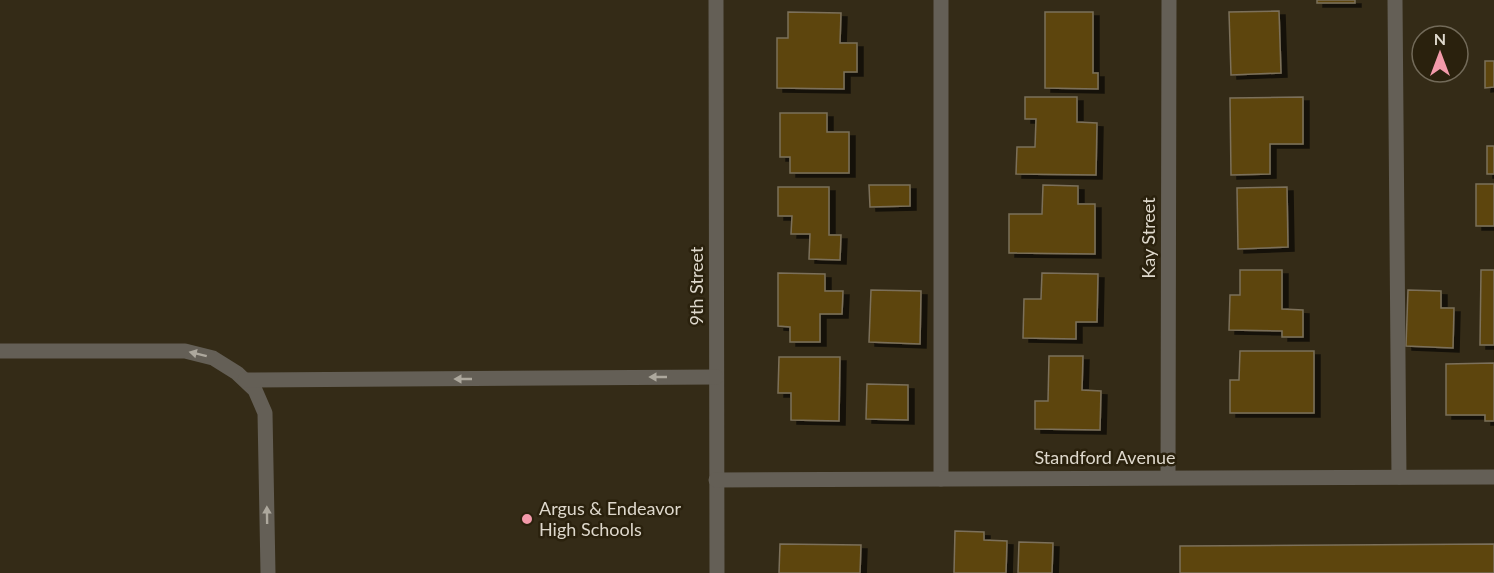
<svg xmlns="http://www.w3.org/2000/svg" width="1494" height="573" font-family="Lato,sans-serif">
<defs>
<filter id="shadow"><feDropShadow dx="6" dy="4" stdDeviation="0" flood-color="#0009"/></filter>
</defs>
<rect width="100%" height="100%" fill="#342b17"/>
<g fill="#5d450d" stroke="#7b705a" stroke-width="1.5" filter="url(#shadow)">
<rect x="1317" y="0" width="38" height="3"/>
<path d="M 1279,11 L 1281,73 L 1231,75 L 1229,12 Z"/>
<path d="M 788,12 L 841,13 L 840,43 L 857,43 L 857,72 L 844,72 L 844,89 L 777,88 L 777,38 L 788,38 Z"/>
<path d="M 1045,12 L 1093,12 L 1093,73 L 1098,73 L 1098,89 L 1045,88 Z"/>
<path d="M 1485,61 L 1494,61 L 1494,87 L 1485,88 Z"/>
<path d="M 1025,97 L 1077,97 L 1077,122 L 1097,123 L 1096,175 L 1016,174 L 1017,147 L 1035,147 L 1036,119 L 1025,119 Z"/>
<path d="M 1303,97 L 1303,144 L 1270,144 L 1270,174 L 1231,175 L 1230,98 Z"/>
<path d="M 780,113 L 827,113 L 827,132 L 849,132 L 849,173 L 790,173 L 790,157 L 780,157 Z"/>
<rect x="1487" y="146" width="7" height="28"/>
<rect x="1476" y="184" width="18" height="42"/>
<path d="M 869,185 L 910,185 L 910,206 L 870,207 Z"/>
<path d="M 1043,185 L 1078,186 L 1078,204 L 1095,204 L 1095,254 L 1009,253 L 1009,214 L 1042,214 Z"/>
<path d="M 778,187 L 829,187 L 829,235 L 841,235 L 840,260 L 809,259 L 810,234 L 791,234 L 792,216 L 778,216 Z"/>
<path d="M 1287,187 L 1288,247 L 1238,249 L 1237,188 Z"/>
<path d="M 1240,270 L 1282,270 L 1282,309 L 1303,310 L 1303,337 L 1282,337 L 1282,331 L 1229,330 L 1230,295 L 1240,295 Z"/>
<path d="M 1481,270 L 1494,270 L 1494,345 L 1480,345 Z"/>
<path d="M 778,273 L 825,274 L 825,291 L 843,291 L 842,314 L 820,314 L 820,342 L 790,342 L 790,327 L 778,326 Z"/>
<path d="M 1042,273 L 1098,274 L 1097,322 L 1076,322 L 1076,339 L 1023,338 L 1024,299 L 1041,299 Z"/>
<path d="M 871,290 L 921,291 L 920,344 L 869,342 Z"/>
<path d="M 1408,290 L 1441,291 L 1441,308 L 1454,308 L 1453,348 L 1406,346 Z"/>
<path d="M 1240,351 L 1314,351 L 1314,413 L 1230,413 L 1230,380 L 1239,380 Z"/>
<path d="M 1049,356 L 1083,356 L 1082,390 L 1101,391 L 1100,430 L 1035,429 L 1035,401 L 1048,401 Z"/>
<path d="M 779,357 L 840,357 L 839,421 L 791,420 L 791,393 L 778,393 Z"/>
<path d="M 1494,363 L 1494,421 L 1485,421 L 1485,415 L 1446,415 L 1446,364 Z"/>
<path d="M 867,384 L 908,385 L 908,420 L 866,419 Z"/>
<path d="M 955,531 L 984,532 L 984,540 L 1007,541 L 1006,573 L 954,573 Z"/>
<path d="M 1019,542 L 1053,543 L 1052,573 L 1018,573 Z"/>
<path d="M 780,544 L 861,545 L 860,573 L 779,573 Z"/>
<path d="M 1494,544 L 1494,573 L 1180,573 L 1180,546 Z"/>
</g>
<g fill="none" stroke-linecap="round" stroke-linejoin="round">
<g stroke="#645f56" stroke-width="15">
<path d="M 716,0 L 717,573"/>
<path d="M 941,0 L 941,479"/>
<path d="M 1395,0 L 1399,477"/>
<path d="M 0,351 L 185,351 L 213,358 L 237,373 L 255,390 L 265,413 L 268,573"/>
<path d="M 245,380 L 716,377"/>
<path d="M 1168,477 L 1169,0"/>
<path d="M 716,480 L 1494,477"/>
</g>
</g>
<defs><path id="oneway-solid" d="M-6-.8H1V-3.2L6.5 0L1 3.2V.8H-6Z" transform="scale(1.5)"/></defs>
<g fill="#ada89d">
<use href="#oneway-solid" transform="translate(198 354) rotate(-166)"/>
<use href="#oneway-solid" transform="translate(658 377) rotate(180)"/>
<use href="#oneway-solid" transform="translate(463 379) rotate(180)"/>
<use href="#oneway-solid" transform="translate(267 515) rotate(-91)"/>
</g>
<circle fill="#f39aaa" stroke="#2a210d" stroke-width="2" cx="527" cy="519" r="6"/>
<g text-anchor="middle" stroke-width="5" stroke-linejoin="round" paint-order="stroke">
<g font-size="18" fill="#ded8cc" stroke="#2a210d">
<text transform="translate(1149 238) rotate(-90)" y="6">Kay Street</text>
<text transform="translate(697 286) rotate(-90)" y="6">9th Street</text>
<text x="1105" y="464">Standford Avenue</text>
</g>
<g font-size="18" fill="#ded8cc" stroke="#2a210d" text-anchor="start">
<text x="539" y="515">Argus &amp; Endeavor<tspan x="539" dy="21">High Schools</tspan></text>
</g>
</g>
<g transform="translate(1440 54)"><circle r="28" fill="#2a210d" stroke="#726a59" stroke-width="1.5"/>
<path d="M0-4.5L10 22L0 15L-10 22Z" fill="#f39aaa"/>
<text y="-9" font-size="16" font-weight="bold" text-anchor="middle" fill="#ded8cc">N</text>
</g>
</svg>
